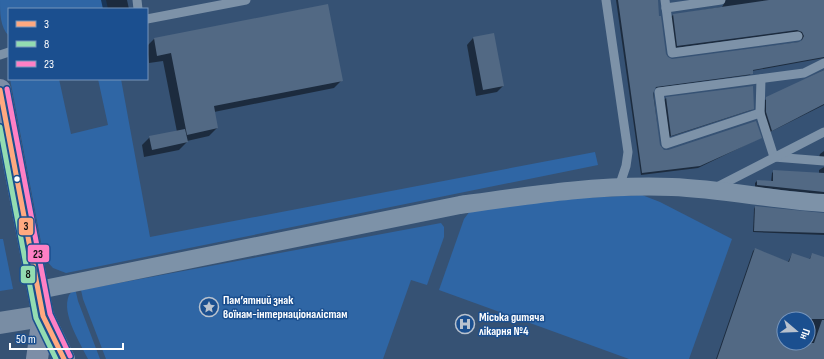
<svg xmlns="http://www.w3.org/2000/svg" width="824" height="359" font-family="'Sofia Sans Condensed',sans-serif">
<rect width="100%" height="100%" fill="#365274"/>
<g fill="#2f66a5">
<path d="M 0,0 L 106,0 L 108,9 L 9,9 L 9,36 C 0,27 0,13 0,0 Z"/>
<path d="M 10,79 L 59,79 L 71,134 L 108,125 L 98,79 L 121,79 L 150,237 L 595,152 L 598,165 L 66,273 L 53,268 L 44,258 Z"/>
<path d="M 642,195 L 660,202 L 732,239 L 689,359 L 629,359 L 439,290 L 464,219 L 470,211 L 519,201 Z"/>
<path d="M 441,223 L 444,227 L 444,237 L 427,285 L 411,280 L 383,359 L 106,359 L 83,299 L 81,290 Z"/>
<path d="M 0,239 L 3,239 L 13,289 L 0,291 Z"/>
<path d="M 75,288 L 78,301 L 100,359 L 88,359 C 80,342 61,314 69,295 C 71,293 73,290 75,288 Z"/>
</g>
<g fill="#0007" fill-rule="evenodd">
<path d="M 101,0 L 127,0 L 129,9 L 103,9 Z"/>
<path d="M 616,0 L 657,0 L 658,17 L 665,54 L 667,58 L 672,60 L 801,42 L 802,38 L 801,34 L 795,32 L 675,48 L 671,17 L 673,15 L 722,7 L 725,2 L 725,0 L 822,0 L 824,23 L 824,58 L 752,71 L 750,75 L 655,88 L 653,90 L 659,145 L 664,151 L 758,139 L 698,168 L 641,175 Z"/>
<path d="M 327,5 L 342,80 L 334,88 L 214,112 L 217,128 L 209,136 L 187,141 L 187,142 L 179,150 L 144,157 L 142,145 L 150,137 L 177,132 L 163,61 L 149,63 L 147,46 L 154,39 Z"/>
<path d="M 473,38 L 503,86 L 497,92 L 476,96 L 467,45 Z"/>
<path d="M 824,70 L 824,105 L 770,132 L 764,115 L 765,100 Z"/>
<path d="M 666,98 L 753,108 L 751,110 L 669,137 L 664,100 Z"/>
<path d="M 824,151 L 824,158 L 819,157 L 820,154 Z"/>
<path d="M 824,167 L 824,195 L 755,187 L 755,183 L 757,181 L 771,182 L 772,173 L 774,171 L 819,174 L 819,170 Z"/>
<path d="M 755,207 L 824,214 L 824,235 L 753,232 L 754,209 Z"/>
<path d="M 755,249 L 788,262 L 792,254 L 809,260 L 812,254 L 824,258 L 824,359 L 716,359 L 753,251 ZM 784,319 L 808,319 L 808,343 L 784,343 Z"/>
</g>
<g fill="#526984">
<path d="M 618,0 L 658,0 L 659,16 L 661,16 L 666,54 L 668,57 L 672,59 L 799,42 L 802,40 L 804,36 L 802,32 L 797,30 L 677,46 L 673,14 L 769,0 L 824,0 L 824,57 L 753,70 L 753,74 L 656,87 L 653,93 L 660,145 L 664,150 L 668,150 L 756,121 L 762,138 L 700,166 L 642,173 Z"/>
<path d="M 328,4 L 343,81 L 214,106 L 218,128 L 187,135 L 171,53 L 157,56 L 154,38 Z"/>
<path d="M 494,33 L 504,86 L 483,90 L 473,37 Z"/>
<path d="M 824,70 L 824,104 L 772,131 L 766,112 L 766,97 Z"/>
<path d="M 753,86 L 754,109 L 671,136 L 666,97 Z"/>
<path d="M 185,129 L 188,142 L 152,150 L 149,136 Z"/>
<path d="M 773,170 L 824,173 L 824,192 L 757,185 L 757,180 L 773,181 Z"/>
<path d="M 755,206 L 824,213 L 824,233 L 754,231 Z"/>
<path d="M 755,248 L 789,262 L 792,253 L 810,259 L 812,253 L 824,257 L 824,319 L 784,319 L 784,343 L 814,343 L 822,320 L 824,320 L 824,359 L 717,359 Z"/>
</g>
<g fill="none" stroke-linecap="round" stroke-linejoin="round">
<g stroke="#7d92a8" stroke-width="9">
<path d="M 137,0 L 138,9"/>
<path d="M 606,0 L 628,152 L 626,166 L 619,187"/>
<path d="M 665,0 L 672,53 L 798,36"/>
<path d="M 666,8 L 721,0"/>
<path d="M 147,19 L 246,0"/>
<path d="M 0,55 L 9,52"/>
<path d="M 824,63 L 804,73 L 659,92 L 666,144 L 760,113 L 774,157 L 824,161"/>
<path d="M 760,113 L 761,79"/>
<path d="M 715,188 L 824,132"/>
</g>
<path stroke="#7d92a8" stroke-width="18" d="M 39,290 L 460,205 C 530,195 602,184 672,187 C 723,189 773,200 824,203"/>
<path stroke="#798da4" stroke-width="22" d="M 0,323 L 43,316"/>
<g stroke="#7d8ea7" stroke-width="22">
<path d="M 0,90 L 43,316 L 37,359"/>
<path d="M 43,316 L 64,359"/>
</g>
<defs>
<path id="bus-1" d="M 0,90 L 43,316 L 64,359"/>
<path id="bus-2" d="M 0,127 L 36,318 L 56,359"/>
<path id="bus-3" d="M 7,89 L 50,314 L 70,356"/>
</defs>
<use href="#bus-1" stroke="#1b4f8f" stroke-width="8"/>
<use href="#bus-2" stroke="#1b4f8f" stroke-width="8"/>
<use href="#bus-3" stroke="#1b4f8f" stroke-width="8"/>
<use href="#bus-1" stroke="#ffa980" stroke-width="5"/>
<use href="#bus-2" stroke="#93dcb1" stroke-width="5"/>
<use href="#bus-3" stroke="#ff80c5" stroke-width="5"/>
</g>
<defs>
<symbol id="sight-ring" viewBox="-11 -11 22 22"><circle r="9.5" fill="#1b4f8f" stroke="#b9c2ce" stroke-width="1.5"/><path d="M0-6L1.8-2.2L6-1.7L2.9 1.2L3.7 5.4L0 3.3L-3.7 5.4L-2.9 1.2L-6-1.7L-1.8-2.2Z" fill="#b9c2ce"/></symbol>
<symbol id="hospital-ring" viewBox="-11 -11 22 22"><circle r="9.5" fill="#1b4f8f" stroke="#b9c2ce" stroke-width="1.5"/><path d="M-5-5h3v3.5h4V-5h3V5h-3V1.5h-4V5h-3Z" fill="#b9c2ce"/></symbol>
</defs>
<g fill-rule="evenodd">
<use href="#sight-ring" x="198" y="296" width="22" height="22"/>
<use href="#hospital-ring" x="454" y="313" width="22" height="22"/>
</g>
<circle fill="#fff" stroke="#1b4f8f" stroke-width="1.5" cx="17" cy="179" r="3.5"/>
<g text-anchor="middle" stroke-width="3" stroke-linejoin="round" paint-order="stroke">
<g font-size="12" font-weight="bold" fill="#fff" stroke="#1b4f8f" text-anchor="start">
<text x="223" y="304">Пам’ятний знак<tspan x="223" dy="14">воїнам-інтернаціоналістам</tspan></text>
<text x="479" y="321">Міська дитяча<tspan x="479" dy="14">лікарня №4</tspan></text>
</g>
</g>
<g stroke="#1b4f8f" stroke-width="1.5">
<rect x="18" y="217" width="16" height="19" rx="4" fill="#ffa980"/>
<rect x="27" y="244" width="23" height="19" rx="4" fill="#ff80c5"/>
<rect x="20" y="265" width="16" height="19" rx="4" fill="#93dcb1"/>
</g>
<g font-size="11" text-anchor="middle" font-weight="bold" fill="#111">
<text x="26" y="230">3</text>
<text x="38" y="258">23</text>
<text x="28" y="278">8</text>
</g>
<rect x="8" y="8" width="140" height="72" fill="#1b4f8f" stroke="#7695bc"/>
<rect x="16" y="21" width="20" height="6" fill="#ffa980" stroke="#7695bc"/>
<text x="44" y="28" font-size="12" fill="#ffffff">3</text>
<rect x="16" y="41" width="20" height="6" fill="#93dcb1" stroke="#7695bc"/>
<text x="44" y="48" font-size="12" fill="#ffffff">8</text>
<rect x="16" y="61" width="20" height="6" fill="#ff80c5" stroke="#7695bc"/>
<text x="44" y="68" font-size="12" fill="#ffffff">23</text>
<g transform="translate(796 331) rotate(109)"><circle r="19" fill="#1b4f8f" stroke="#7695bc"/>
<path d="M0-3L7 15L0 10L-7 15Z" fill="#b9c2ce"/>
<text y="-6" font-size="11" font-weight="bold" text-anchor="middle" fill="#ffffff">Пн</text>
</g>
<path d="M10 343v6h113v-6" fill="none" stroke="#ffffff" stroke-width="2"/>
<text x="16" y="343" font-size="12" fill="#ffffff" stroke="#1b4f8f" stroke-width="3" paint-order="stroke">50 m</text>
</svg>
